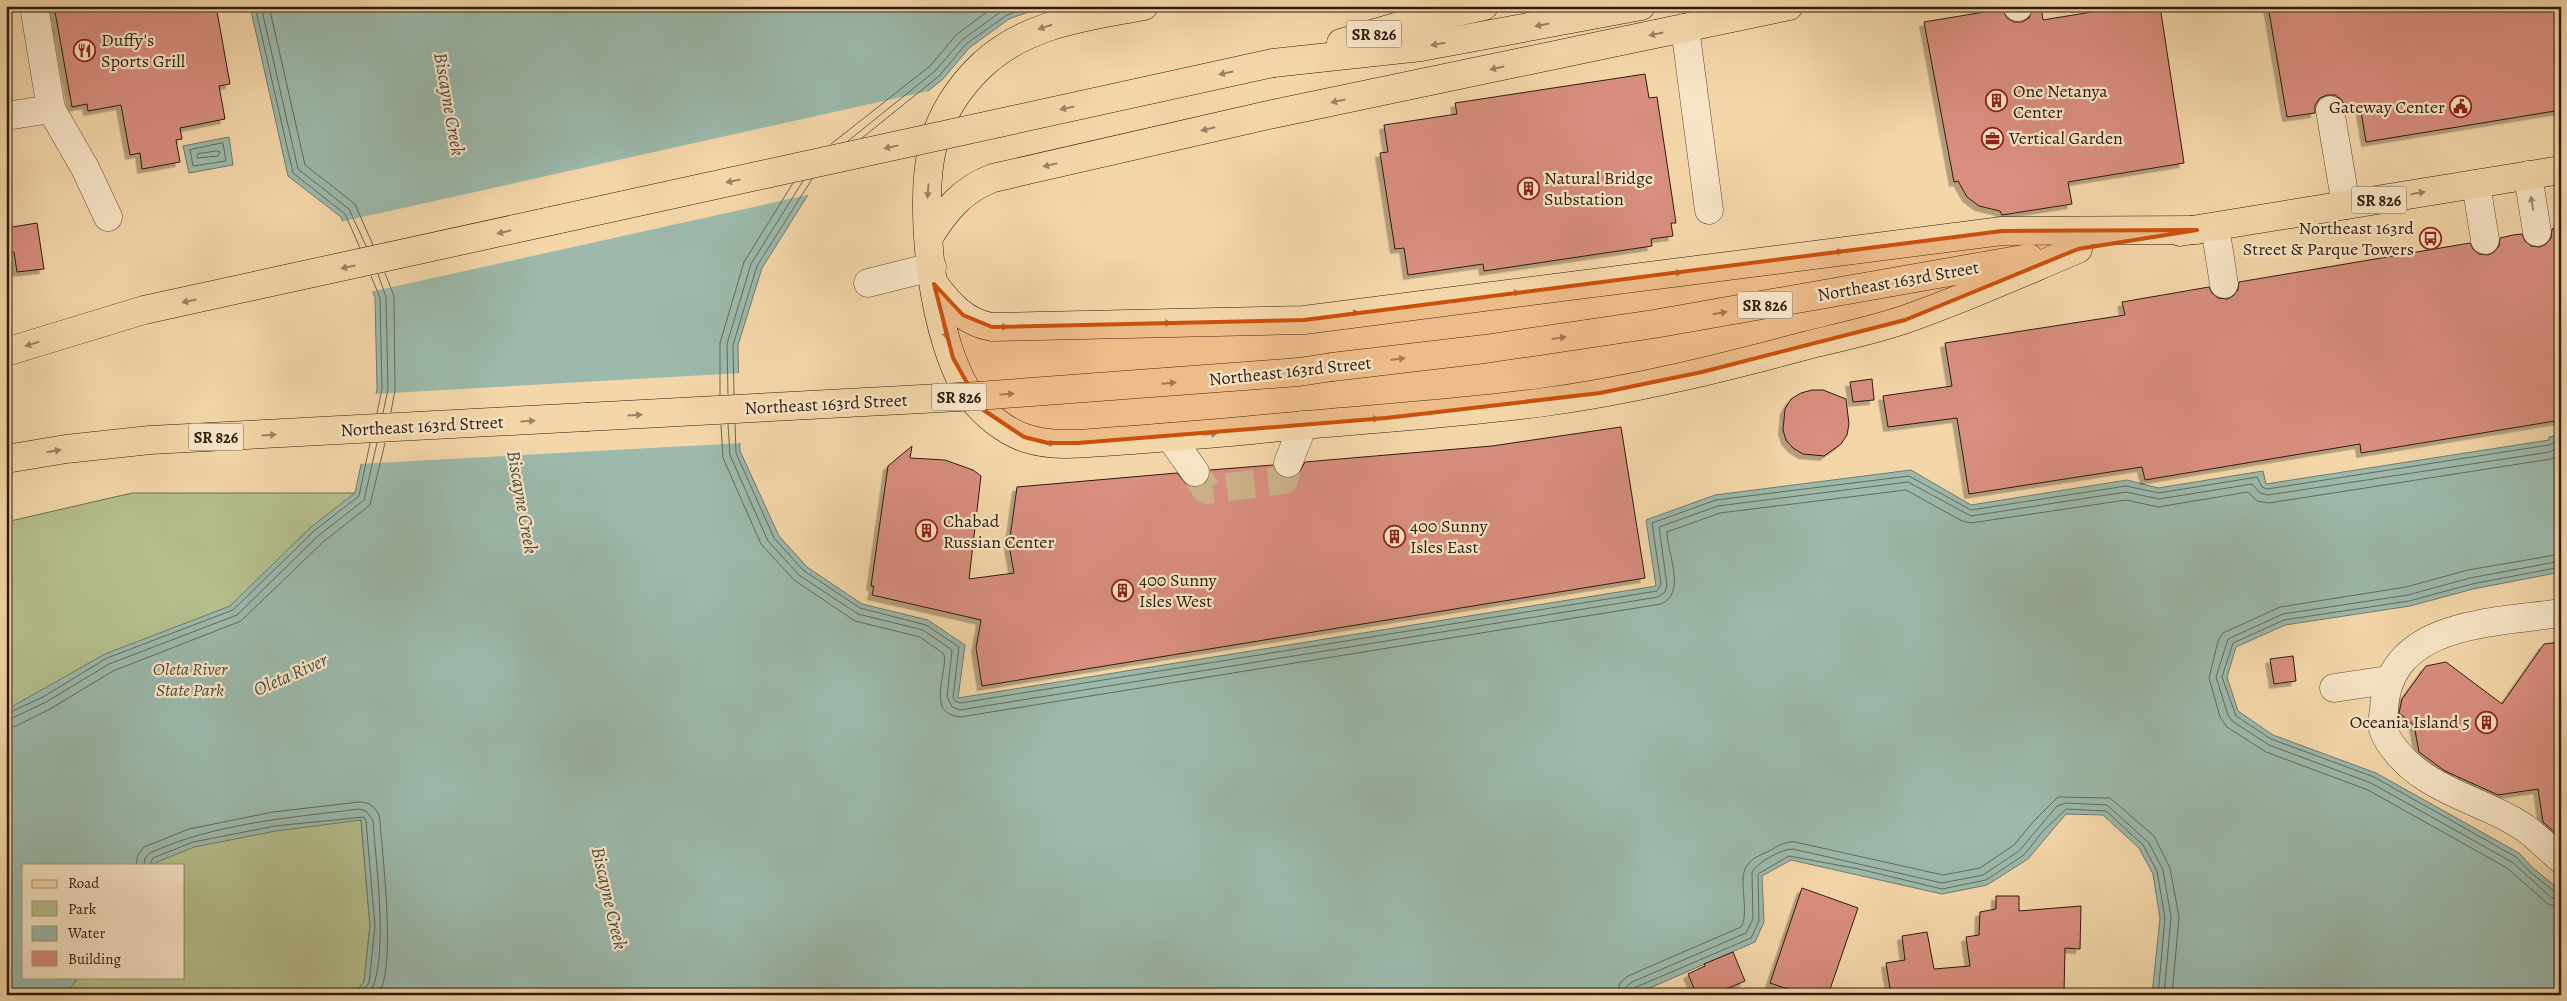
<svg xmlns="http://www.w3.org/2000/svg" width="2567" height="1001" font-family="Alegreya,serif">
<defs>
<filter id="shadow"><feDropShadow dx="-4.5" dy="4.5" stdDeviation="0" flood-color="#0004"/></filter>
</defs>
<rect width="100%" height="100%" fill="#f4d7a9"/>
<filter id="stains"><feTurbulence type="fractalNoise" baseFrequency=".004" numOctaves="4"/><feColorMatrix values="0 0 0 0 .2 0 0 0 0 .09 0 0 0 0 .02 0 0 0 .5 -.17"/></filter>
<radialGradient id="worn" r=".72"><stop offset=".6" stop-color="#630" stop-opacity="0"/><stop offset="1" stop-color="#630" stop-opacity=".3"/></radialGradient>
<path fill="#b5bf8d" stroke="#716e4e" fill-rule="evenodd" d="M 132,493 L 355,493 L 361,820 L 370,926 L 364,982 L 353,995 L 6,995 L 6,522 ZM 24,865 L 184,865 L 184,977 L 24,977 Z"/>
<g fill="#9cb9ab" stroke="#707a6d">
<path d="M 250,6 L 1045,6 L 1009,19 L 969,48 L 943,79 L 818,179 L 762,268 L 738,345 L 740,451 L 779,536 L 807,567 L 862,604 L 928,620 L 965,645 L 958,698 L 1656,586 L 1646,520 L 1715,495 L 1911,470 L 1971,505 L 2127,480 L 2158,488 L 2263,471 L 2266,484 L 2549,440 L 2549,437 L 2561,435 L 2561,572 L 2473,589 L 2410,606 L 2285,625 L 2236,647 L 2227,677 L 2238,711 L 2273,735 L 2376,773 L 2519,853 L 2533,868 L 2561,891 L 2561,995 L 2152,995 L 2160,918 L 2153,874 L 2139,848 L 2103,815 L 2066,814 L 2028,859 L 1987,885 L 1942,894 L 1791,860 L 1762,876 L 1764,922 L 1755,942 L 1634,995 L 353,995 L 364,982 L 370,926 L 361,820 L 276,831 L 194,847 L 150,865 L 24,865 L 24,977 L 79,977 L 65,995 L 6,995 L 6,710 L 105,654 L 230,606 L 311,527 L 355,493 L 377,389 L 375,297 L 341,217 L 288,176 Z"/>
<path d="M 229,137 L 233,165 L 189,173 L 183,146 Z"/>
</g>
<g fill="#f4d7a9">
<path d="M 933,90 L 820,180 L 812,194 L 370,292 L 340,222 Z"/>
<path d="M 741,373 L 743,443 L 358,464 L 373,394 Z"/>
</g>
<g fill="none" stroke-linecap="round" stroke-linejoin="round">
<g stroke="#646a5d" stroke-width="1">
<path d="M 255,6 L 293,173 L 345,214 L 360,248"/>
<path d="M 261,6 L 298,169 L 349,209 L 366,246"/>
<path d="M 269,6 L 305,165 L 355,204 L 373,245"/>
<path d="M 862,138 L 939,76 L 966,44 L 1007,15 L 1031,6"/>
<path d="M 848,141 L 935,71 L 962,40 L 1003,10 L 1012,6"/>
<path d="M 223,143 L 226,161 L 193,166 L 190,150 Z"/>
<path d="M 831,144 L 930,66 L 957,34 L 995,6"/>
<path d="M 217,151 L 220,152 L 218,156 L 197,158 L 198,154 Z"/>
<path d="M 385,273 L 394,296 L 395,390 L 391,412"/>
<path d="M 378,274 L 386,297 L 388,389 L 383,413"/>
<path d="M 371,276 L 380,298 L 382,389 L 377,413"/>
<path d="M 728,394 L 727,344 L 751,264 L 803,181"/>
<path d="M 734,394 L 733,345 L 757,266 L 812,179"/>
<path d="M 720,395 L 720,343 L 744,262 L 793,183"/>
<path d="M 728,424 L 730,455 L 768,541 L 799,575 L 858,614 L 923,630 L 952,650 L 947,697 L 952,707 L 960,710 L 1658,597 L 1665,592 L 1667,585 L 1659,527 L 1718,506 L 1908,482 L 1971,516 L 2126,492 L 2159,499 L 2252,484 L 2260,493 L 2268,495 L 2550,452 L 2561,446"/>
<path d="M 735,424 L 736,453 L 774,538 L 803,570 L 860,608 L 926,625 L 959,647 L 953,697 L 955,701 L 960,703 L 1657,591 L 1661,584 L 1652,523 L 1716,500 L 1909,476 L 1971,510 L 2126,486 L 2159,493 L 2257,477 L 2262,487 L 2267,489 L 2549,445 L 2561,440"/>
<path d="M 721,425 L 723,458 L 761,544 L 794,580 L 855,621 L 920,637 L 944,654 C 948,673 925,714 960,717 L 1661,604 C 1687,593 1667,553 1667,532 L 1720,513 L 1906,490 L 1962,521 L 1971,523 L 2126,500 L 2158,507 L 2248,492 L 2257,501 L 2269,503 L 2551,459 L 2561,454"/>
<path d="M 2561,554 L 2468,570 L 2406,587 L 2280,607 L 2223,633 L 2218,641 L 2209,678 L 2220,717 L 2227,727 L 2266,752 L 2368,790 L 2507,868 L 2548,904 L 2561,908"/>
<path d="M 2561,561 L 2470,578 L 2408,595 L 2283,614 L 2228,639 L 2216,677 L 2228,715 L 2232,721 L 2269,745 L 2371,783 L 2512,862 L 2552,898 L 2561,900"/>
<path d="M 2561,567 L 2472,584 L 2409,601 L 2284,620 L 2233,643 L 2222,677 L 2236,716 L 2271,739 L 2374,777 L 2516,857 L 2529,871 L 2556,893 L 2561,894"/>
<path d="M 6,714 L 43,697 L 107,658 L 233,610 L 314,531 L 359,496 L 370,443"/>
<path d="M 6,721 L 46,702 L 109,664 L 237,615 L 318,536 L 364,500 L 377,443"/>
<path d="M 6,728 L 16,726 L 50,709 L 113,671 L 241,621 L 323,542 L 370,505 L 385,443"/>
<path d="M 136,865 L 138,855 L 144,847 L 189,829 L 273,812 L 359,802 C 370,802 378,808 380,820 C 382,855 397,969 378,995"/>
<path d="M 144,865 L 145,858 L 150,853 C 215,823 289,818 359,809 L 366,811 L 373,820 C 375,858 391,968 368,995"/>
<path d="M 150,865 L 153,858 L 193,842 L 275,826 L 364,817 L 366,821 L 375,926 L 369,983 L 360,995"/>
<path d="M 1617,995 L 1620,983 L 1628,976 L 1741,927 C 1751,909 1735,877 1749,863 C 1754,857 1763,854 1769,851 C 1778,846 1785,841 1795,842 L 1943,875 L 1980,868 L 2014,845 L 2033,822 L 2058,797 L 2110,798 L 2154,836 L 2170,868 L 2179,917 L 2172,995"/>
<path d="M 1625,995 L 1626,987 L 1632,982 L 1746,933 L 1753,919 L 1752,872 C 1758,862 1781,849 1793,849 L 1942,883 L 1983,875 L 2019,851 L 2057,806 L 2066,803 L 2107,805 L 2149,843 L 2163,870 L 2171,917 L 2164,995"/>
<path d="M 1631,995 L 1634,988 L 1751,938 L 1759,921 L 1758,874 L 1789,856 L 1859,869 L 1942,889 L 1986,880 L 2024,855 L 2043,831 L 2066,809 L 2106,811 L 2143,845 L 2157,871 L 2165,918 L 2158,995"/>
</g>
</g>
<g fill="#d98e7f" stroke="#2d1c0f" filter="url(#shadow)">
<path d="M 54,6 L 216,6 L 230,84 L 219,86 L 225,119 L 180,128 L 182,139 L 176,140 L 180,162 L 142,169 L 140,153 L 130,155 L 121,105 L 88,111 L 87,104 L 72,107 Z"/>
<path d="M 2033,6 L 2041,6 L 2043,20 L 2128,6 L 2160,6 L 2184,163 L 2068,182 L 2072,204 L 2002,215 L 2000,211 L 1979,206 L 1967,197 L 1958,181 L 1954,182 L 1924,22 L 2002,9 L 2007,18 L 2014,22 L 2022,22 L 2029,18 Z"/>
<path d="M 2268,6 L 2561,6 L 2561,110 L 2366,142 L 2360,105 L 2345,108 L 2342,100 L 2335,95 L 2327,95 L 2320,98 L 2315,105 L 2315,113 L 2287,117 Z"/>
<path d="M 1645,74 L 1649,98 L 1657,97 L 1676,223 L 1671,223 L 1673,236 L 1651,239 L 1652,246 L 1484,271 L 1483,264 L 1408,275 L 1404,248 L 1395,249 L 1380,153 L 1388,152 L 1384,125 L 1457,114 L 1455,103 Z"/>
<path d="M 37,223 L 44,269 L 17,272 L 14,252 L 6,253 L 6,228 Z"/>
<path d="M 2561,228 L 2561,420 L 2361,453 L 2360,444 L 2145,480 L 2142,467 L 1969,494 L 1957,418 L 1888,427 L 1883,396 L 1952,386 L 1945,343 L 2125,315 L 2122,302 L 2209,287 L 2212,293 L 2218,298 L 2227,299 L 2233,296 L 2238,290 L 2239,282 L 2470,243 L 2473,249 L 2479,254 L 2488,255 L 2494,252 L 2499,246 L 2500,238 L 2513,235 L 2522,234 L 2525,241 L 2531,246 L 2540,247 L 2546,244 L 2551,238 L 2552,229 Z"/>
<path d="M 1872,379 L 1874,400 L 1853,402 L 1850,382 Z"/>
<path d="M 1812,390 L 1823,390 L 1846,399 L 1849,424 L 1847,435 L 1841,444 L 1824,456 L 1803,454 L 1793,448 L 1786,440 L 1783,430 L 1785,409 L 1791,399 L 1801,393 Z"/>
<path d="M 1621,427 L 1645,578 L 982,686 L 976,648 L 981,620 L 872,595 L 874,586 L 871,586 L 888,466 L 912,446 L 910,458 L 945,460 L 973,470 L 981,476 L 969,579 L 1014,573 L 1009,545 L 1017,487 L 1177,473 L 1188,486 L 1196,488 L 1204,484 L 1209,478 L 1210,470 L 1273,465 L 1276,473 L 1282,477 L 1290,478 L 1298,475 L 1305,462 L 1492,446 Z"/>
<path d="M 2561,642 L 2561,838 L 2543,822 L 2538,789 L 2498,795 L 2445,771 L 2419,752 L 2414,725 L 2399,713 L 2402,699 L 2426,666 L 2446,662 L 2502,704 L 2544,644 Z"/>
<path d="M 2293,656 L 2296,681 L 2274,684 L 2270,659 Z"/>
<path d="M 1802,888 L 1858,908 L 1828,995 L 1806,995 L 1770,983 Z"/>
<path d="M 1996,896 L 2019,896 L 2019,911 L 2081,906 L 2080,949 L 2065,948 L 2064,993 L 1891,995 L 1886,963 L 1905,960 L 1902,936 L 1927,932 L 1934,969 L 1970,966 L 1966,937 L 1979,935 L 1980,912 L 1996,909 Z"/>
<path d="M 1733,952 L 1745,981 L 1711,995 L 1697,995 L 1688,974 L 1705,966 L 1704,964 Z"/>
</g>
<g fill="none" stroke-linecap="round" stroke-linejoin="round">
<path stroke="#ccb28a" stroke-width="28" stroke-dasharray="28 14" stroke-linecap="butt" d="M 1195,472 L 1206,490 L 1284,480 L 1288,463"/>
<defs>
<g id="minor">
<path d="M 34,6 L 51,109 L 85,168 L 108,217"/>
<path d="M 2017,6 L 2018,7"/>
<path d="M 1685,28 L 1709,210"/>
<path d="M 2330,110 L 2346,205"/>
<path d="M 6,116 L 51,109"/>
<path d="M 2528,175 L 2537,232"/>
<path d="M 2476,184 L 2485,240"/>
<path d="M 2215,227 L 2224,284"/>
<path d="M 868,283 L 932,267"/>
<path d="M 1170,437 L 1195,472"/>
<path d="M 1288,463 L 1303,425"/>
<path d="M 2561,613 C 2494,623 2388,621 2384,710 C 2383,715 2382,723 2383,729 C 2389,747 2409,767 2425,777 C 2456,798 2500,809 2529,831 C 2540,840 2550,850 2561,859"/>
<path d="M 2334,688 L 2388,680"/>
</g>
<g id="major">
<path d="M 1144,6 C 1086,17 1026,23 981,66 C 959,87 941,115 933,145 C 917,207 933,345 972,398 C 985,415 1005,431 1025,438 C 1055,448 1087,443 1117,441 C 1162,438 1207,434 1252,430 C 1349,420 1448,415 1545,402 C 1634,390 1722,368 1808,345 C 1841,337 1874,330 1906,319 C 1964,299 2021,273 2078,249"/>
<path d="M 1341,43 L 1420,20 L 1484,6"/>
<path d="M 1273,63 L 1421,47 L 1641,6"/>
<path d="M 2180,232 L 2561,170"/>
<path d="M 929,237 C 945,211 963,189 993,178 L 1273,114 L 1789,6"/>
<path d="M 935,285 C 950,306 967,323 992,327 L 1304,320 L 2002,231 L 2197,230"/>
<path d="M 6,352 L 144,310 L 551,221"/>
<path d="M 1332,367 L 1485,349 L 1654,324 L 2029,258"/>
<path d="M 6,459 L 66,449 L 150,440 L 586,417"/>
</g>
</defs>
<use href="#minor" stroke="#5f4b36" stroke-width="29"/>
<use href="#major" stroke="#2d1c0f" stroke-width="29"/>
<use href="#minor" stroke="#f8e5c7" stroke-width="28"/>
<use href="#major" stroke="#f4d7a9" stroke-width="28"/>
<defs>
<g id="major-bridge">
<path d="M 551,221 L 1273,63"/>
<path d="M 586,417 L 978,396 L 1299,372 L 1332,367"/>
</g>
</defs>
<use href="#major-bridge" stroke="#2d1c0f" stroke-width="29" stroke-linecap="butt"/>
<use href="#major-bridge" stroke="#f4d7a9" stroke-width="28"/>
</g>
<defs><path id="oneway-solid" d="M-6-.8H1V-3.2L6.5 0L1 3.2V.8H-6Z" transform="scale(1.25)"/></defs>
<g fill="#9a8364">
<use href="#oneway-solid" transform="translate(1542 25) rotate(169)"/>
<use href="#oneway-solid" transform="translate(1045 27) rotate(162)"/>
<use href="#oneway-solid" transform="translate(1656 34) rotate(168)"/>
<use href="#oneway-solid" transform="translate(1438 44) rotate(170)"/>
<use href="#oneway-solid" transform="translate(1497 68) rotate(168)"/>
<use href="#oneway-solid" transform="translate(1226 73) rotate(168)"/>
<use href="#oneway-solid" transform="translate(1338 101) rotate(168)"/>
<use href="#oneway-solid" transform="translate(1067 108) rotate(168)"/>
<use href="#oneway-solid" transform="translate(1208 129) rotate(167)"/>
<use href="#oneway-solid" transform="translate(891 147) rotate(168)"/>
<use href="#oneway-solid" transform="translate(1050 165) rotate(167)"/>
<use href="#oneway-solid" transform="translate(733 181) rotate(168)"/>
<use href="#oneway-solid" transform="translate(928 191) rotate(94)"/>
<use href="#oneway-solid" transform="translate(2418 193) rotate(-9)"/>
<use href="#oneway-solid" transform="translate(504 232) rotate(167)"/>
<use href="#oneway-solid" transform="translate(1836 252) rotate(-7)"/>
<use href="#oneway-solid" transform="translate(348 267) rotate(168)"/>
<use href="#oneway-solid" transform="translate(1675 273) rotate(-7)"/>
<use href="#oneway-solid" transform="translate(1513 293) rotate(-7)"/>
<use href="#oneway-solid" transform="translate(189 301) rotate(168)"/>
<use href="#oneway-solid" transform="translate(1352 313) rotate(-7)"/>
<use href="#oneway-solid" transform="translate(1720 313) rotate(-10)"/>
<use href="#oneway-solid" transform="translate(1164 323) rotate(-2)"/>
<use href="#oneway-solid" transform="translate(1001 327) rotate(-1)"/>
<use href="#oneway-solid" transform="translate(945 332) rotate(75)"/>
<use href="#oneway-solid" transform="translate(1559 338) rotate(-8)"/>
<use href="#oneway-solid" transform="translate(32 344) rotate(163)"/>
<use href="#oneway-solid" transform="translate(1398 359) rotate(-7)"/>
<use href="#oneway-solid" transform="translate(1169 383) rotate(-5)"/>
<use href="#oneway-solid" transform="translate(1007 394) rotate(-4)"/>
<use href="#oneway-solid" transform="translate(635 415) rotate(-3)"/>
<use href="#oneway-solid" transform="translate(1372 419) rotate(-5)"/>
<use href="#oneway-solid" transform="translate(528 421) rotate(-3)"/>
<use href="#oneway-solid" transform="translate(1210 434) rotate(-5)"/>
<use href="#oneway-solid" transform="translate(269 435) rotate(-3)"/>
<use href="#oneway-solid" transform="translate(1048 443) rotate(7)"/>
<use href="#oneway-solid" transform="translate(54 451) rotate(-9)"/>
</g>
<use fill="#9d8b74" href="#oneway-solid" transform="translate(2532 203) rotate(-99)"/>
<path fill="#cc500c" fill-opacity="0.2" stroke="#cc500c" stroke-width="4" stroke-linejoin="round" d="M 2197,230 L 2078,249 L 1905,320 L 1702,372 L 1600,393 L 1386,418 L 1078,443 L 1048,443 L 1024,437 L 982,409 L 953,358 L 934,284 L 963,315 L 992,327 L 1304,320 L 2002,231 Z"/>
<defs>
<symbol id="restaurant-ring" viewBox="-11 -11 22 22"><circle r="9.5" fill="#f8e5c7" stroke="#8f2418" stroke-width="1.5"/><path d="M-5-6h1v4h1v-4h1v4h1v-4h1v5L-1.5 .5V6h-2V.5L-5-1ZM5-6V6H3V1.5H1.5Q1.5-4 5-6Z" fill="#8f2418"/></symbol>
<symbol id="building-ring" viewBox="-11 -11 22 22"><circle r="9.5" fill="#f8e5c7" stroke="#8f2418" stroke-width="1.5"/><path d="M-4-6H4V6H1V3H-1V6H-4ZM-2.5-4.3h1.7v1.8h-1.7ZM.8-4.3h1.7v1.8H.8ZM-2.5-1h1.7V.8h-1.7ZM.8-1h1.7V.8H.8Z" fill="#8f2418"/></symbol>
<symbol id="civic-ring" viewBox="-11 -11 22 22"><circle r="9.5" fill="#f8e5c7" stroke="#8f2418" stroke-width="1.5"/><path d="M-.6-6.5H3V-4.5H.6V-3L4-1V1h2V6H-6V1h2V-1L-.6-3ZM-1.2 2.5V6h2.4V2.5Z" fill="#8f2418"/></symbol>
<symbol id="office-ring" viewBox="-11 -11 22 22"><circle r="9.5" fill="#f8e5c7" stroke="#8f2418" stroke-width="1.5"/><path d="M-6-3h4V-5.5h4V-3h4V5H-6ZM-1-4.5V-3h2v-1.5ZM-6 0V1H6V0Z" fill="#8f2418"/></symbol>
<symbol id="bus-ring" viewBox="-11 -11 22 22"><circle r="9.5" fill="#f8e5c7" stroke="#8f2418" stroke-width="1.5"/><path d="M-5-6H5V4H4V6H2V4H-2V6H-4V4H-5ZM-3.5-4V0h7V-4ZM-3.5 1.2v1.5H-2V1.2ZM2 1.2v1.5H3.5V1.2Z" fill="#8f2418"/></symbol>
</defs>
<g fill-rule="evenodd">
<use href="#restaurant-ring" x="72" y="38" width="25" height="25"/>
<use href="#building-ring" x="1984" y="88" width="25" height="25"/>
<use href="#civic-ring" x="2448" y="94" width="25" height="25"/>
<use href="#office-ring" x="1980" y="126" width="25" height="25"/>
<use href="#building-ring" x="1516" y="176" width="25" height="25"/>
<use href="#bus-ring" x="2418" y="226" width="25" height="25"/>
<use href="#building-ring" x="914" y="518" width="25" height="25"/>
<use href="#building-ring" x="1382" y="524" width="25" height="25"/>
<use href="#building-ring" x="1110" y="578" width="25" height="25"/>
<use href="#building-ring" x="2474" y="710" width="25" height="25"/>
</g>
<g text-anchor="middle" stroke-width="4.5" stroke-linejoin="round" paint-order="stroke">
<g fill="#f8e5c7" stroke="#6a5846" stroke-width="1">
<rect x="1346.5" y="20.5" width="55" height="27" rx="4"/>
<rect x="2351.5" y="186.5" width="55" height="27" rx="4"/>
<rect x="1737.5" y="291.5" width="55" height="27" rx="4"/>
<rect x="931.5" y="383.5" width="55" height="27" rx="4"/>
<rect x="188.5" y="423.5" width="55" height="27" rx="4"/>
</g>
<g font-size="16" font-weight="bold" fill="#2d1c0f">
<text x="1374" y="40">SR 826</text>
<text x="2379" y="206">SR 826</text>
<text x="1765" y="311">SR 826</text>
<text x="959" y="403">SR 826</text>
<text x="216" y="443">SR 826</text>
</g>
<g font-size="18" fill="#2d1c0f" stroke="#f8e5c7" text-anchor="start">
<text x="101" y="46">Duffy's<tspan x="101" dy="21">Sports Grill</tspan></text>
<text x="2013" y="97">One Netanya<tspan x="2013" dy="21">Center</tspan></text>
<text x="2445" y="113" text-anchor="end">Gateway Center</text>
<text x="2009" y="144">Vertical Garden</text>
<text x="1544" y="184">Natural Bridge<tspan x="1544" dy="21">Substation</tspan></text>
<text x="2414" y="234" text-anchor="end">Northeast 163rd<tspan x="2414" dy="21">Street &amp; Parque Towers</tspan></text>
<text x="943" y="527">Chabad<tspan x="943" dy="21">Russian Center</tspan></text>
<text x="1410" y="532">400 Sunny<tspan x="1410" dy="21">Isles East</tspan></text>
<text x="1139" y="586">400 Sunny<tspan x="1139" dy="21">Isles West</tspan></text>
<text x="2470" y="728" text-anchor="end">Oceania Island 5</text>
</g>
<g font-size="18" fill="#2d1c0f" stroke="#f8e5c7">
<text transform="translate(1898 281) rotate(-10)" y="6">Northeast 163rd Street</text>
<text transform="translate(1290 371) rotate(-6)" y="6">Northeast 163rd Street</text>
<text transform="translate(826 404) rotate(-3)" y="6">Northeast 163rd Street</text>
<text transform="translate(422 426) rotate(-3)" y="6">Northeast 163rd Street</text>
</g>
<g font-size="18" font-style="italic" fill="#564d35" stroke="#f8e5c7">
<text x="190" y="675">Oleta River<tspan x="190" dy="21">State Park</tspan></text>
</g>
<g font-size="19" font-style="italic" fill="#4e4b3e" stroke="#f8e5c7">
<text transform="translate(450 104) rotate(80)" y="7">Biscayne Creek</text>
<text transform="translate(523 502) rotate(80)" y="7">Biscayne Creek</text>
<text transform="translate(290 674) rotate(-24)" y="7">Oleta River</text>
<text transform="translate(610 898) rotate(77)" y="7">Biscayne Creek</text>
</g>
</g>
<rect width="2567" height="1001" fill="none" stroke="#f4d7a9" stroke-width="25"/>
<rect x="8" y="8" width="2552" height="986" fill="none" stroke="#2d1c0f" stroke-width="2.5"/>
<rect x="12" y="12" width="2542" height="976" fill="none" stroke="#2d1c0f"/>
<rect x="22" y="864" width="162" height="115" fill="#f8e5c7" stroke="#a7957d"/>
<rect x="32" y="880" width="25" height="8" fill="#f4d7a9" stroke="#a7957d"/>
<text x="68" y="888" font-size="15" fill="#2d1c0f">Road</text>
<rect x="32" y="901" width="25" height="15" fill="#b5bf8d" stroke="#a7957d"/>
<text x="68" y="914" font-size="15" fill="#2d1c0f">Park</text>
<rect x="32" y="926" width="25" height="15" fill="#9cb9ab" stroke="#a7957d"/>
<text x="68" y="938" font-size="15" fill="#2d1c0f">Water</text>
<rect x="32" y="951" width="25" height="15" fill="#d98e7f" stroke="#a7957d"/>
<text x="68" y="964" font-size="15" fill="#2d1c0f">Building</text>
<rect width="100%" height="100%" filter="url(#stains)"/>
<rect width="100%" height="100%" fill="url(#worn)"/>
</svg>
